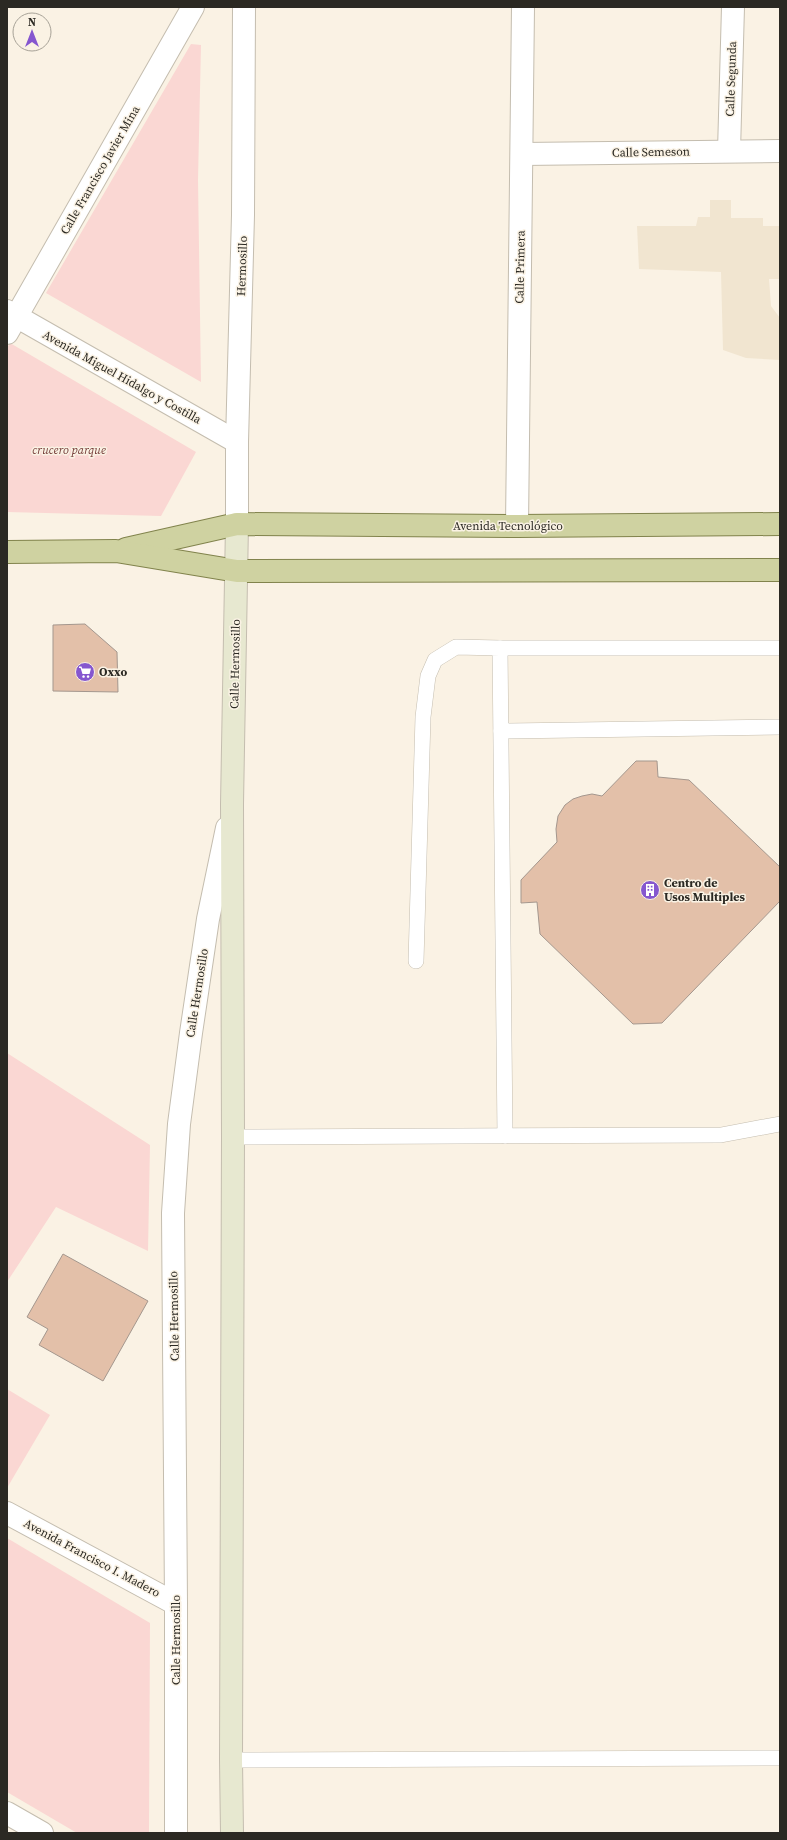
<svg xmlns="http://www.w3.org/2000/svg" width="787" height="1840" font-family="'Source Serif 4',serif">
<rect width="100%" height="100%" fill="#faf2e4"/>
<path fill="#f1e5d0" d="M 710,200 L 731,200 L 731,218 L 763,218 L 763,226 L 780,226 L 780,279 L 769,279 L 771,306 L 780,318 L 780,360 L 746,358 L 723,350 L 721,272 L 639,269 L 637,226 L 696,226 L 698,217 L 710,217 Z"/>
<g fill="#fad7d3">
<path d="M 191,44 L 201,45 L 198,180 L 201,382 L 46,293 Z"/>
<path d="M 10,343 L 196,452 L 161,516 L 7,512 L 7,348 Z"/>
<path d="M 7,1053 L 150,1145 L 148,1251 L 56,1207 L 7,1282 Z"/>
<path d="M 7,1389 L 50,1415 L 7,1488 Z"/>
<path d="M 7,1538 L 150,1623 L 149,1833 L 77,1833 L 7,1792 Z"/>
</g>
<g fill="#e3c0a9" stroke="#a4978e">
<path d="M 85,624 L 117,652 L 118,692 L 53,691 L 53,625 Z"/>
<path d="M 636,761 L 657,761 L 658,777 L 689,780 L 780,867 L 780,901 L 662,1023 L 633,1024 L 540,934 L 537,902 L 521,903 L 521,880 L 557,842 L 556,829 L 558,816 L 565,805 L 573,799 L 582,796 L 592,794 L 602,796 Z"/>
<path d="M 63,1254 L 148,1301 L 103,1381 L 39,1345 L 48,1329 L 27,1317 Z"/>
</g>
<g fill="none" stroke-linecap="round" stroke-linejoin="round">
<defs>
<g id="service">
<path d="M 500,648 L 780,648"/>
<path d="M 501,731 L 780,727"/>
<path d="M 416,961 L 423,717 L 428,676 L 435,660 L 456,647 L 500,648 L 505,1136"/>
<path d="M 233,1137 L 721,1135 L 780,1124"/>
<path d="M 231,1760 L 780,1758"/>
</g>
<g id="minor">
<path d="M 729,151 L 733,7"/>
<path d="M 522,154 L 780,151"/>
<path d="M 7,311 L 237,442"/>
<path d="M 7,333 L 193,7"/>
<path d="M 517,526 L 523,7"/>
<path d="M 7,1513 L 176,1604"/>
<path d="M 7,1813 L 42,1833"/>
<path d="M 176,1833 L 176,1604 L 173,1213 L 179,1124 L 191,1033 L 208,919 L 227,828"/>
</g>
<path id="tertiary" d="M 237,524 L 237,442 L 243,215 L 244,7"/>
<path id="secondary" d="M 232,1833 L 231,1760 L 233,1137 L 232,804 L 237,524"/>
<g id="primary">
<path d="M 126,549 L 237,524 L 517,526 L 780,524"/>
<path d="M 7,552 L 116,551 L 237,571 L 780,570"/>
</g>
</defs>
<use href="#service" stroke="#c4bdaf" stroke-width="16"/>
<use href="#minor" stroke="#c4bdaf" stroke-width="24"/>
<use href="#tertiary" stroke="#c4bdaf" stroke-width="24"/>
<use href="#secondary" stroke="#c4bdaf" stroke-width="24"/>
<use href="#primary" stroke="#81834c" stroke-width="24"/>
<use href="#service" stroke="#fff" stroke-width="15"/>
<use href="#minor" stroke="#fff" stroke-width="22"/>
<use href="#tertiary" stroke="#fff" stroke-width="22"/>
<use href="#secondary" stroke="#e7e8d0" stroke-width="22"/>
<use href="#primary" stroke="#cfd2a1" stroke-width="22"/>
</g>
<defs>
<symbol id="supermarket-disc" viewBox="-11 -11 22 22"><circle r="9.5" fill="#8556cf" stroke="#faf2e4"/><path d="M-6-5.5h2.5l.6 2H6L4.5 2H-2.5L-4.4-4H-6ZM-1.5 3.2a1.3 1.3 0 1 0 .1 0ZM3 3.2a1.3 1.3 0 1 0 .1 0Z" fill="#fff"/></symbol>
<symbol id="building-disc" viewBox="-11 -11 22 22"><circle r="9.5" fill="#8556cf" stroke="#faf2e4"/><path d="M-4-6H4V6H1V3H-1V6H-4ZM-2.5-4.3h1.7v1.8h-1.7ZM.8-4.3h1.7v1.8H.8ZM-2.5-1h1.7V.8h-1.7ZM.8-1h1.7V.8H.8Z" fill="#fff"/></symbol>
</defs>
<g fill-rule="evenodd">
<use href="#supermarket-disc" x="74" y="661" width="22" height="22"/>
<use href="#building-disc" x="639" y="879" width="22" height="22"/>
</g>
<g text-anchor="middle" stroke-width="3" stroke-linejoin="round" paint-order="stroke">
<g font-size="12" fill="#2b2923" stroke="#faf2e4">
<text transform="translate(731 79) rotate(-88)" y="4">Calle Segunda</text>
<text transform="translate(651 152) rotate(-1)" y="4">Calle Semeson</text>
<text transform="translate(100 170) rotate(-60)" y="4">Calle Francisco Javier Mina</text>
<text transform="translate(242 266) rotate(-88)" y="4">Hermosillo</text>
<text transform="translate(520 267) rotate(-89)" y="4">Calle Primera</text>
<text transform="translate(122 377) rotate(29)" y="4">Avenida Miguel Hidalgo y Costilla</text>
<text x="508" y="530">Avenida Tecnológico</text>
<text transform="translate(235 664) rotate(-89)" y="4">Calle Hermosillo</text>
<text transform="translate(197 993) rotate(-81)" y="4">Calle Hermosillo</text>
<text transform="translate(174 1316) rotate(-91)" y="4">Calle Hermosillo</text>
<text transform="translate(92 1558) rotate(28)" y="4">Avenida Francisco I. Madero</text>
<text transform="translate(176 1640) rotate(-90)" y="4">Calle Hermosillo</text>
</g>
<g font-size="12" font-style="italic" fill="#743b37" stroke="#faf2e4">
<text x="69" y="454">crucero parque</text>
</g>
<g font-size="12" font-weight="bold" fill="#2b2923" stroke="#faf2e4" text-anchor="start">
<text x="99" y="676">Oxxo</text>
<text x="664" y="887">Centro de<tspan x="664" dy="14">Usos Multiples</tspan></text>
</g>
</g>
<rect width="787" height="1840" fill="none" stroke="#2b2923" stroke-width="16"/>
<g transform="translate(32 32)"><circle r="19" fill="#faf2e4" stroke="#a7a297"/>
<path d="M0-3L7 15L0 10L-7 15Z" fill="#8556cf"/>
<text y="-6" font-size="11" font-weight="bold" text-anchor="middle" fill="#2b2923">N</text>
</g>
</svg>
